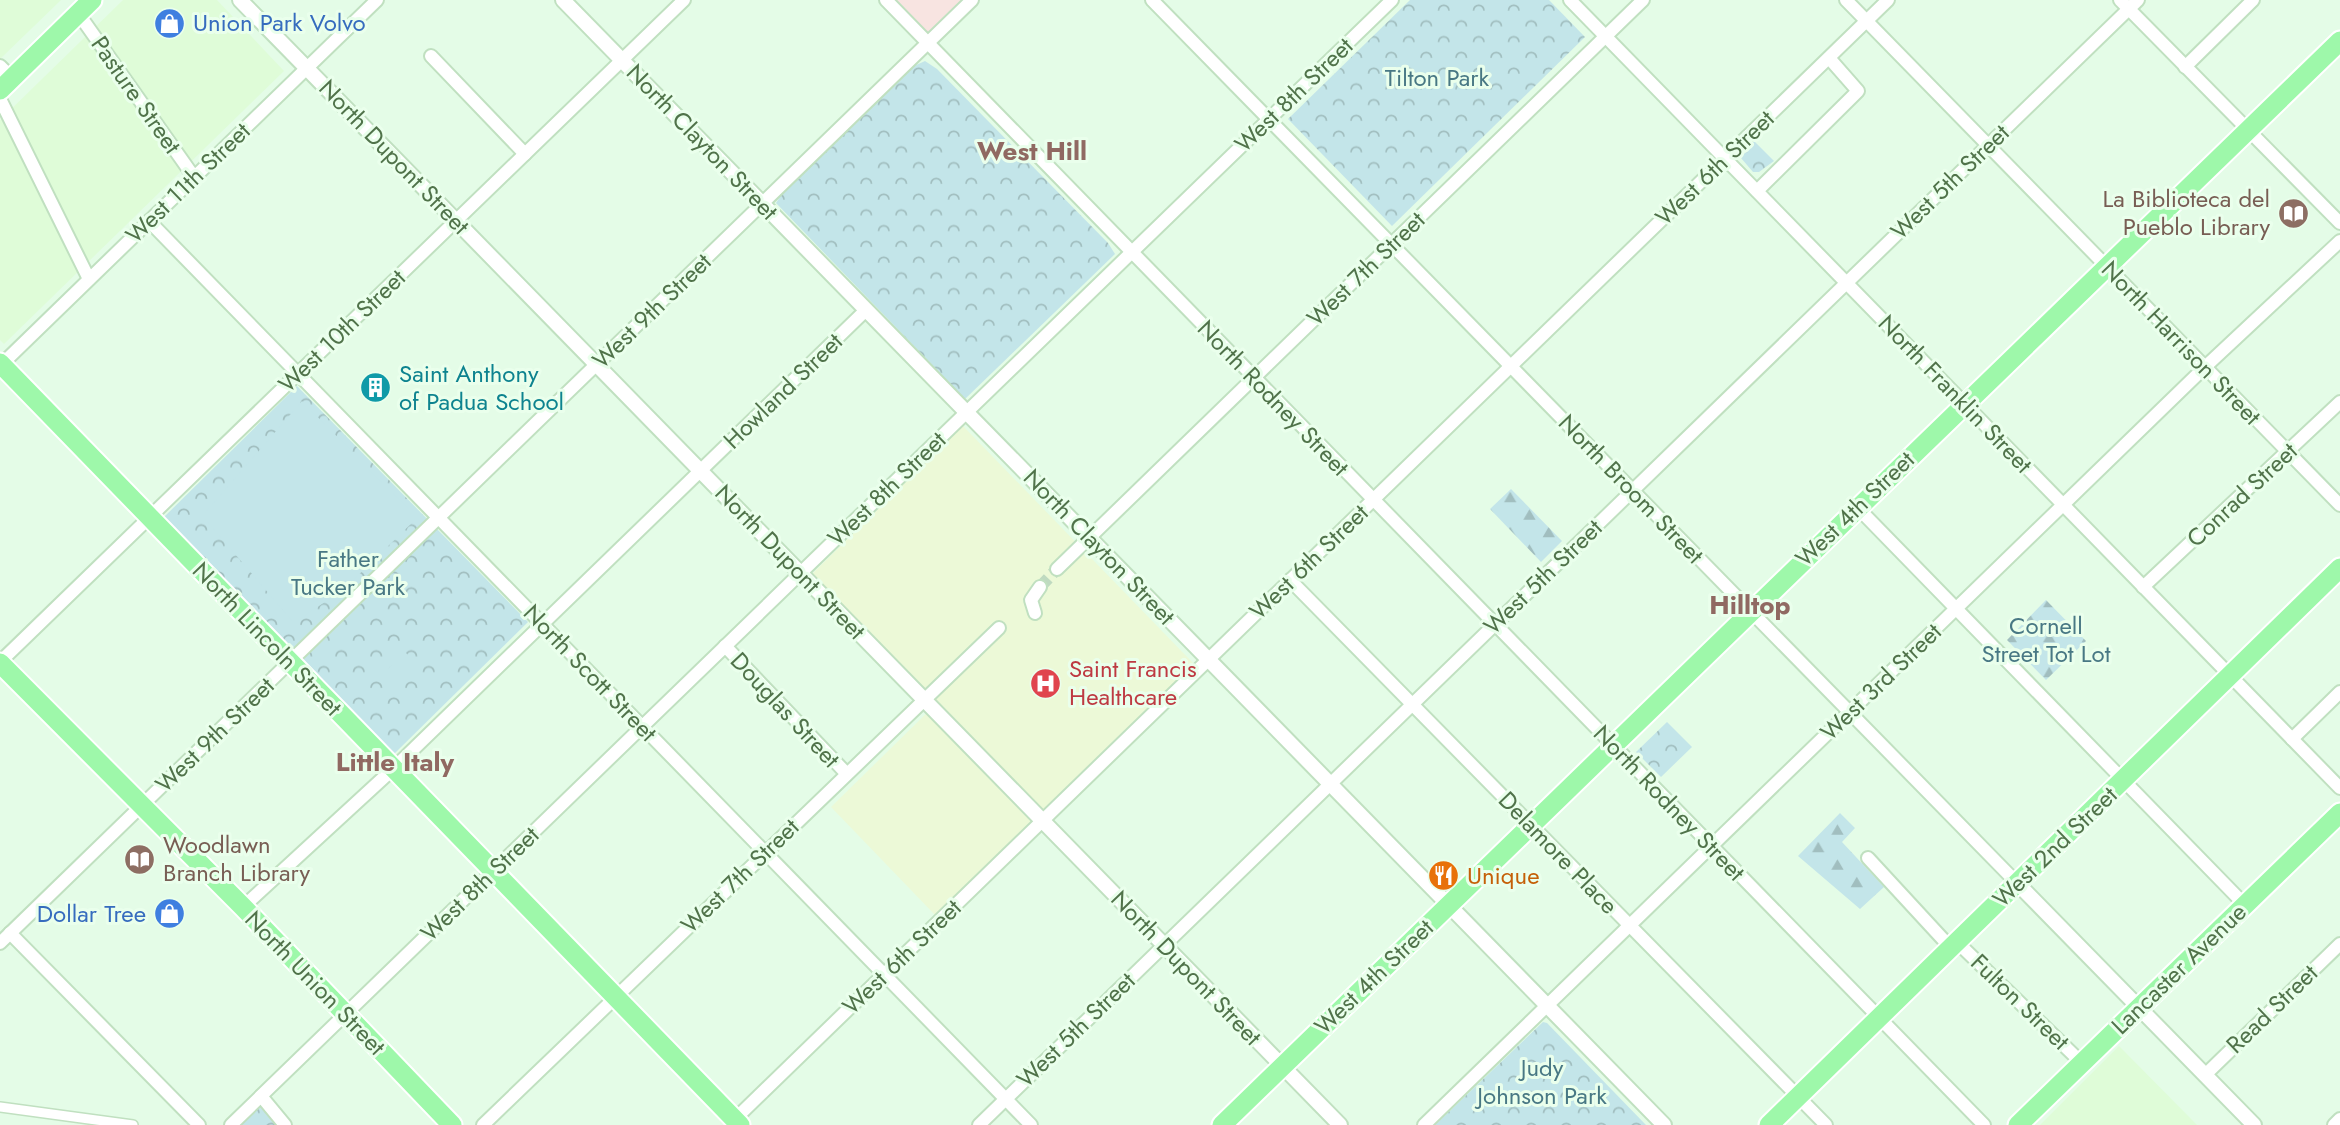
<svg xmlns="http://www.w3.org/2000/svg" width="2340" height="1125" font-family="Jost,sans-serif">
<defs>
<pattern id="forest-firs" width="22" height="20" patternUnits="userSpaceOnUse" patternTransform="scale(1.75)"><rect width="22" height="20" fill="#c3e5e9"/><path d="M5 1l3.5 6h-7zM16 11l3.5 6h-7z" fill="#a1bebf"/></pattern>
<pattern id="park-crowns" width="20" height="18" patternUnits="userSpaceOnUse" patternTransform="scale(1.75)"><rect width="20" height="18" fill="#c3e5e9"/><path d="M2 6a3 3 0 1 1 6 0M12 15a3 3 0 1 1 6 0" fill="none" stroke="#a1bebf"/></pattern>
</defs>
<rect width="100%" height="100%" fill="#e4fce7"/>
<g fill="#dffcd8">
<path d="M 0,0 L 61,0 L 0,59 Z"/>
<path d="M 123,0 L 217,0 L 284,71 L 4,344 L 0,340 L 0,120 Z"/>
<path d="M 2119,1046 L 2197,1125 L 2040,1125 Z"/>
</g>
<path fill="#f8e4e1" d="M 885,0 L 972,0 L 927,44 Z"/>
<path fill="#ecf9d7" d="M 963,426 L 1194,664 L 936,916 L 831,807 L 937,703 L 812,574 Z"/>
<g fill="url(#forest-firs)">
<path d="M 1511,489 L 1562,541 L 1541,562 L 1490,509 Z"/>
<path d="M 2046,600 L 2086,641 L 2046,680 L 2007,640 Z"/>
<path d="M 1840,813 L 1855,828 L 1842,842 L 1884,887 L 1860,909 L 1798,856 Z"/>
</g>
<g fill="url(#park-crowns)">
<path d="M 1410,0 L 1549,0 L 1585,37 L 1392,226 L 1288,119 Z"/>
<path d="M 925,61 L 937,69 L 1108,243 L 1115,254 L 965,399 L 776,203 L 784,191 L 914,66 Z"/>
<path d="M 1754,141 L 1774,161 L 1759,172 L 1753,172 L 1741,158 Z"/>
<path d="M 297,386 L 528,622 L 394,754 L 163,518 Z"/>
<path d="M 1667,722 L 1692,747 L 1661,777 L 1636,752 Z"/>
<path d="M 1543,1022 L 1547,1023 L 1646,1125 L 1435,1125 Z"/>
<path d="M 261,1096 L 285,1125 L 231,1125 Z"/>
</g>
<g fill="#c3e5e9">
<path d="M 302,401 L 417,518 L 344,589 L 294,623 L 205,519 L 205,513 Z"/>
<path d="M 405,652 L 420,667 L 394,694 L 378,678 Z"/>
</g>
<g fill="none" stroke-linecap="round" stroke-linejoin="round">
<path stroke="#bfdac0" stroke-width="12" stroke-dasharray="12 6" stroke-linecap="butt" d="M 1040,587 L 1057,569"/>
<defs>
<path id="pedestrian" d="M 0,1107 L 133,1125"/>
<g id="minor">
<path d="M 886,0 L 1984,1125"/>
<path d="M 1152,0 L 2017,883"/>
<path d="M 1570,0 L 2340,788"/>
<path d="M 1846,0 L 2340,505"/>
<path d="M 2120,0 L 2340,223"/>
<path d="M 78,13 L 194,177"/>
<path d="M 431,56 L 525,154"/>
<path d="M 0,66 L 12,78"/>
<path d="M 2185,67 L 2253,0"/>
<path d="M 0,99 L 89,279"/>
<path d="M 1757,191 L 1858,91 L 1829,58"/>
<path d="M 149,221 L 1031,1125"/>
<path d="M 0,366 L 377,0"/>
<path d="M 1857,507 L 2245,905"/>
<path d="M 1057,569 L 1643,0"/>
<path d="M 1290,580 L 1826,1125"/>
<path d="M 2143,587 L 2340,402"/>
<path d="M 1035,613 L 1031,600 L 1040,587"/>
<path d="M 725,646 L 846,773"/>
<path d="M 0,662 L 684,0"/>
<path d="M 2292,739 L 2340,692"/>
<path d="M 1868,858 L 1951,948"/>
<path d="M 243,907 L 393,769 L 866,310"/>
<path d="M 10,933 L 199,1125"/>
<path d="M 1957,942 L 2082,1063"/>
<path d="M 0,943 L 972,0"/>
<path d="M 2205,1075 L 2340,944"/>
<path d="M 261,1096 L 285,1125"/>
<path d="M 732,1122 L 1888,0"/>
<path d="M 231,1125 L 1392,0"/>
<path d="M 483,1125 L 999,628"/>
<path d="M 979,1125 L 2138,0"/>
<path d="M 1424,1125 L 2205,367 L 2340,241"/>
<path d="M 2334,1125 L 2340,1119"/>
</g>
<g id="tertiary">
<path d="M 240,0 L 1340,1125"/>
<path d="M 563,0 L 1664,1125"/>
<path d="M 2017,883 L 2254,1125"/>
</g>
<g id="primary">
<path d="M 0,90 L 92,0"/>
<path d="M 0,363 L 740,1125"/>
<path d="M 0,663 L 243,907 L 452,1125"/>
<path d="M 1222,1125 L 2340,41"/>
<path d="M 1769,1125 L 2340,568"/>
<path d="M 2018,1125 L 2340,813"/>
</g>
</defs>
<use href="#pedestrian" stroke="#c0e0c0" stroke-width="12"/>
<use href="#minor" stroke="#c0e0c0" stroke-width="16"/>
<use href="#tertiary" stroke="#c0e0c0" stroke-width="18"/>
<use href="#primary" stroke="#fff" stroke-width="23"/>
<use href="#pedestrian" stroke="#fff" stroke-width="9"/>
<use href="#minor" stroke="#fff" stroke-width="12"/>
<use href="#tertiary" stroke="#fff" stroke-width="14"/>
<use href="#primary" stroke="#9ef8aa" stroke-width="19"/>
</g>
<defs>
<symbol id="shop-disc" viewBox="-11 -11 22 22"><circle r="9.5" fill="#3f7fe0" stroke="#eaffec"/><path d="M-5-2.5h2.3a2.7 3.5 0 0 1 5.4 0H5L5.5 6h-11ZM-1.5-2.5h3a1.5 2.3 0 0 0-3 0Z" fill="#fff"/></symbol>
<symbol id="library-disc" viewBox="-11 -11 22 22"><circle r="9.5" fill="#8d6e63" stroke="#eaffec"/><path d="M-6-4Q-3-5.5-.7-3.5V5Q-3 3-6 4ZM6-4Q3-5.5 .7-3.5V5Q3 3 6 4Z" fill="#fff"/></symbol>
<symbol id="building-disc" viewBox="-11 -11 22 22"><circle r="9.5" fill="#0f9aa8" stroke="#eaffec"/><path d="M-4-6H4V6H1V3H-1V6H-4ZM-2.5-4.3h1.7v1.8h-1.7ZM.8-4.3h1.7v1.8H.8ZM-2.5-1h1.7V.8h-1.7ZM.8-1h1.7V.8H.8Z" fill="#fff"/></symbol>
<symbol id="hospital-disc" viewBox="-11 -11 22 22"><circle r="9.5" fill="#e0444e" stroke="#eaffec"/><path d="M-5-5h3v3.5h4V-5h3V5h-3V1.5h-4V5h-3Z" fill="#fff"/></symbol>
<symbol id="restaurant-disc" viewBox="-11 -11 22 22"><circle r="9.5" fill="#e8710a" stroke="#eaffec"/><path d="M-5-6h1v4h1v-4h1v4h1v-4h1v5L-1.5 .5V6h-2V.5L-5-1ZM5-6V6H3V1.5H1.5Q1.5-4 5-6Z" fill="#fff"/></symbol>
</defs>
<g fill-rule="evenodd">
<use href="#shop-disc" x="152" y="6" width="35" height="35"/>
<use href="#library-disc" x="2276" y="196" width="35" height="35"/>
<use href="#building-disc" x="358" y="370" width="35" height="35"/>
<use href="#hospital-disc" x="1028" y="666" width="35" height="35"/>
<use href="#library-disc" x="122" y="842" width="35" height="35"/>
<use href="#restaurant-disc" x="1426" y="858" width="35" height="35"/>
<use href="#shop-disc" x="152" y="896" width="35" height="35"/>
</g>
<g text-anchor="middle" stroke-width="6" stroke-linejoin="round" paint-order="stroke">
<g font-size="24" fill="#366cbe" stroke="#eaffec" text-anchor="start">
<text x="193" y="31">Union Park Volvo</text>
<text x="146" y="922" text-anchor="end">Dollar Tree</text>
</g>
<g font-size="24" fill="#487884" stroke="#eaffec">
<text x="1437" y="86">Tilton Park</text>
<text x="348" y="567">Father<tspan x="348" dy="28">Tucker Park</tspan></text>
<text x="2046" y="634">Cornell<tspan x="2046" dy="28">Street Tot Lot</tspan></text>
<text x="1542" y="1076">Judy<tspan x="1542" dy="28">Johnson Park</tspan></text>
</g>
<g font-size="24" fill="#50734a" stroke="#eaffec">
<text transform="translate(136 95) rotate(55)" y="8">Pasture Street</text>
<text transform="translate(1294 95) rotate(-44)" y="8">West 8th Street</text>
<text transform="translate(702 142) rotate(46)" y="8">North Clayton Street</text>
<text transform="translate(394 157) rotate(46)" y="8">North Dupont Street</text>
<text transform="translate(1715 168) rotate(-44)" y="8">West 6th Street</text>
<text transform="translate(1950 182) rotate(-44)" y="8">West 5th Street</text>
<text transform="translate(188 183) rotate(-44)" y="8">West 11th Street</text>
<text transform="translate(1366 269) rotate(-44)" y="8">West 7th Street</text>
<text transform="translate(652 311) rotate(-44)" y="8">West 9th Street</text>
<text transform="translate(342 331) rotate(-44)" y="8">West 10th Street</text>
<text transform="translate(2181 343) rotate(46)" y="8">North Harrison Street</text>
<text transform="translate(783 391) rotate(-44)" y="8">Howland Street</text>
<text transform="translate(1955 394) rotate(46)" y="8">North Franklin Street</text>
<text transform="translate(1273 398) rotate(46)" y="8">North Rodney Street</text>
<text transform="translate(887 489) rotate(-44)" y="8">West 8th Street</text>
<text transform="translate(1631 489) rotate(46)" y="8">North Broom Street</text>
<text transform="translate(2242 495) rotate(-43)" y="8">Conrad Street</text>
<text transform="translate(1855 509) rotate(-44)" y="8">West 4th Street</text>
<text transform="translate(1099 547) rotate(46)" y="8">North Clayton Street</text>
<text transform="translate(790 562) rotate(46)" y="8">North Dupont Street</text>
<text transform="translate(1309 562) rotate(-44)" y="8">West 6th Street</text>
<text transform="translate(1543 577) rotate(-44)" y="8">West 5th Street</text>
<text transform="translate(267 639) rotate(46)" y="8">North Lincoln Street</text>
<text transform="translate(590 673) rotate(46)" y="8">North Scott Street</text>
<text transform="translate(1881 682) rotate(-44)" y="8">West 3rd Street</text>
<text transform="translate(785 710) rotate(47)" y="8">Douglas Street</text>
<text transform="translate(215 735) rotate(-44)" y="8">West 9th Street</text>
<text transform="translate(1669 803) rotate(46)" y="8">North Rodney Street</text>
<text transform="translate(2055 847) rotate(-44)" y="8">West 2nd Street</text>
<text transform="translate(1558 853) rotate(46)" y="8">Delamore Place</text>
<text transform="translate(740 876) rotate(-44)" y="8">West 7th Street</text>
<text transform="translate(480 884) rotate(-44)" y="8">West 8th Street</text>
<text transform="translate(902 957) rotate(-44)" y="8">West 6th Street</text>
<text transform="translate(1186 968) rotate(46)" y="8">North Dupont Street</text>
<text transform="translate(2179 969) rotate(-44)" y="8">Lancaster Avenue</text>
<text transform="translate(1374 977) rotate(-44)" y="8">West 4th Street</text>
<text transform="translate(315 983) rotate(46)" y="8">North Union Street</text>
<text transform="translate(2020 1002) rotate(44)" y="8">Fulton Street</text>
<text transform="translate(2272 1009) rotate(-44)" y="8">Read Street</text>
<text transform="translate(1076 1030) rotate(-44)" y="8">West 5th Street</text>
</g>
<g font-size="24" fill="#785e54" stroke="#eaffec" text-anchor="end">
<text x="2270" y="207">La Biblioteca del<tspan x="2270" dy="28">Pueblo Library</tspan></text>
<text x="163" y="853" text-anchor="start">Woodlawn<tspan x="163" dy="28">Branch Library</tspan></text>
</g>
<g font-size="24" fill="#0d838f" stroke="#eaffec" text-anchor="start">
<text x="399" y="382">Saint Anthony<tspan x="399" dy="28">of Padua School</tspan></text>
</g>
<g font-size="24" fill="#be3a42" stroke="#eaffec" text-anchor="start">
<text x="1069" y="677">Saint Francis<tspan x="1069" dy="28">Healthcare</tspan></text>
</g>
<g font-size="24" fill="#c56008" stroke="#eaffec" text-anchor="start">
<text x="1467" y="884">Unique</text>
</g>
<g font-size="26" font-weight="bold" fill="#906962" stroke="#eaffec">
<text x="1032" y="160">West Hill</text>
<text x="1750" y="614">Hilltop</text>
<text x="395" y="771">Little Italy</text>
</g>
</g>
</svg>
